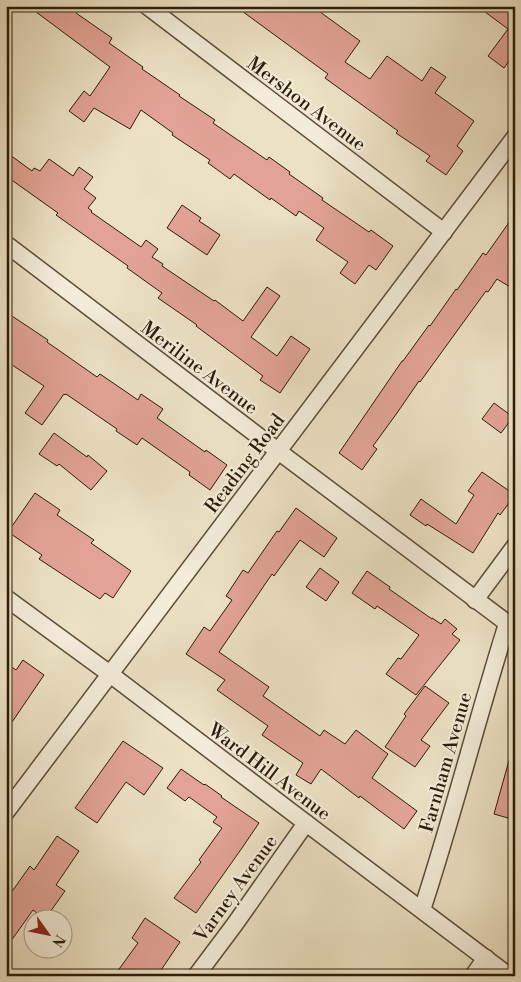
<svg xmlns="http://www.w3.org/2000/svg" width="521" height="982" font-family="'Libre Bodoni',serif">
<rect width="100%" height="100%" fill="#ece1c4"/>
<filter id="stains"><feTurbulence type="fractalNoise" baseFrequency=".004" numOctaves="4"/><feColorMatrix values="0 0 0 0 .2 0 0 0 0 .09 0 0 0 0 .02 0 0 0 .5 -.17"/></filter>
<radialGradient id="worn" r=".72"><stop offset=".6" stop-color="#630" stop-opacity="0"/><stop offset="1" stop-color="#630" stop-opacity=".3"/></radialGradient>
<g fill="#e2a396" stroke="#2d1c09">
<path d="M 28,6 L 69,6 L 77,12 L 76,13 L 112,38 L 109,43 L 143,67 L 142,69 L 180,95 L 179,96 L 215,120 L 213,123 L 267,160 L 269,157 L 290,172 L 289,174 L 323,198 L 322,200 L 369,232 L 371,230 L 393,246 L 376,270 L 369,265 L 355,284 L 340,273 L 348,262 L 316,240 L 324,228 L 299,211 L 296,216 L 271,198 L 270,200 L 234,174 L 230,179 L 208,163 L 210,160 L 172,135 L 173,133 L 141,110 L 130,129 L 94,108 L 84,122 L 69,111 L 84,91 L 90,96 L 110,67 Z"/>
<path d="M 235,6 L 312,6 L 360,41 L 345,62 L 370,79 L 387,56 L 422,81 L 431,67 L 446,77 L 435,93 L 474,121 L 457,146 L 463,151 L 446,175 L 426,161 L 430,156 L 396,133 L 398,131 L 325,78 L 328,74 Z"/>
<path d="M 477,6 L 515,6 L 515,53 L 504,68 L 488,56 L 508,29 Z"/>
<path d="M 6,152 L 32,171 L 34,168 L 40,171 L 49,159 L 73,176 L 79,167 L 93,177 L 84,189 L 96,198 L 88,208 L 92,211 L 91,212 L 141,247 L 146,240 L 158,249 L 152,257 L 163,264 L 162,266 L 214,301 L 215,300 L 243,321 L 267,287 L 280,296 L 251,337 L 277,356 L 291,336 L 310,349 L 280,393 L 260,380 L 263,376 L 196,326 L 197,325 L 158,298 L 162,293 L 127,268 L 128,266 L 56,215 L 58,213 L 6,176 Z"/>
<path d="M 182,205 L 201,218 L 199,221 L 220,235 L 207,255 L 167,228 Z"/>
<path d="M 515,214 L 515,290 L 497,279 L 488,292 L 486,291 L 420,382 L 419,381 L 397,413 L 373,446 L 377,449 L 362,470 L 339,453 L 402,361 L 403,361 L 429,325 L 430,326 L 456,289 L 457,290 L 483,253 L 486,255 Z"/>
<path d="M 6,312 L 48,340 L 47,342 L 97,377 L 100,374 L 138,400 L 141,394 L 163,409 L 157,418 L 205,452 L 206,450 L 227,465 L 210,490 L 189,475 L 190,472 L 142,438 L 137,445 L 116,431 L 117,429 L 66,394 L 65,395 L 64,394 L 42,425 L 25,413 L 44,386 L 6,361 Z"/>
<path d="M 494,403 L 513,417 L 501,433 L 482,419 Z"/>
<path d="M 54,433 L 87,457 L 88,455 L 107,471 L 91,490 L 59,464 L 57,466 L 39,454 Z"/>
<path d="M 482,472 L 515,495 L 500,515 L 498,513 L 473,553 L 427,524 L 426,526 L 410,515 L 421,499 L 456,524 L 474,495 L 468,491 Z"/>
<path d="M 35,493 L 60,510 L 57,515 L 94,540 L 91,543 L 131,571 L 113,598 L 105,593 L 100,599 L 39,559 L 42,555 L 8,532 Z"/>
<path d="M 296,508 L 337,538 L 324,557 L 300,540 L 274,576 L 272,574 L 219,652 L 269,687 L 263,696 L 320,736 L 324,730 L 345,744 L 356,730 L 388,754 L 372,778 L 417,811 L 404,829 L 360,796 L 359,798 L 321,769 L 311,784 L 296,775 L 303,763 L 262,735 L 268,726 L 217,690 L 225,680 L 186,654 L 204,627 L 210,631 L 232,600 L 226,596 L 243,570 L 248,573 L 277,531 L 279,532 Z"/>
<path d="M 320,568 L 339,582 L 326,601 L 306,587 Z"/>
<path d="M 367,571 L 390,587 L 389,589 L 432,619 L 432,618 L 441,624 L 445,619 L 457,629 L 452,634 L 460,640 L 416,695 L 386,674 L 398,658 L 401,659 L 419,635 L 377,606 L 375,609 L 352,593 Z"/>
<path d="M 23,660 L 44,675 L 6,731 L 6,663 L 16,670 Z"/>
<path d="M 425,686 L 449,703 L 421,740 L 430,746 L 415,767 L 385,747 L 406,716 L 404,714 Z"/>
<path d="M 123,741 L 163,768 L 144,795 L 126,782 L 97,823 L 75,808 Z"/>
<path d="M 510,757 L 515,757 L 515,820 L 494,814 Z"/>
<path d="M 181,769 L 204,785 L 205,784 L 222,796 L 221,797 L 259,823 L 242,848 L 196,913 L 174,898 L 201,862 L 199,860 L 222,828 L 213,822 L 217,817 L 189,797 L 185,801 L 167,788 Z"/>
<path d="M 57,836 L 79,851 L 56,885 L 65,891 L 45,919 L 33,910 L 6,948 L 6,900 L 30,866 L 34,870 Z"/>
<path d="M 145,918 L 180,942 L 157,976 L 114,976 L 138,943 L 132,938 Z"/>
</g>
<g fill="none" stroke-linecap="round" stroke-linejoin="round">
<defs>
<g id="street">
<path d="M 147,6 L 444,232"/>
<path d="M 6,244 L 278,451 L 515,629"/>
<path d="M 6,598 L 110,674 L 306,823 L 509,976"/>
<path d="M 475,600 L 515,546"/>
<path d="M 6,812 L 515,137"/>
<path d="M 422,910 C 453,816 477,719 507,624"/>
<path d="M 196,976 L 235,924 L 306,823"/>
<path d="M 473,976 L 486,958"/>
</g>
</defs>
<use href="#street" stroke="#5d4d38" stroke-width="19"/>
<use href="#street" stroke="#f3ecd9" stroke-width="16"/>
</g>
<g text-anchor="middle" stroke-width="4.5" stroke-linejoin="round" paint-order="stroke">
<g font-size="19" fill="#2d1c09" stroke="#f3ecd9">
<text transform="translate(307 103) rotate(37)" y="7">Mershon Avenue</text>
<text transform="translate(200 367) rotate(37)" y="7">Meriline Avenue</text>
<text transform="translate(244 463) rotate(-53)" y="7">Reading Road</text>
<text transform="translate(445 762) rotate(-74)" y="7">Farnham Avenue</text>
<text transform="translate(270 771) rotate(37)" y="7">Ward Hill Avenue</text>
<text transform="translate(235 888) rotate(-54)" y="7">Varney Avenue</text>
</g>
</g>
<rect width="521" height="982" fill="none" stroke="#ece1c4" stroke-width="25"/>
<rect x="8" y="8" width="506" height="967" fill="none" stroke="#2d1c09" stroke-width="2.5"/>
<rect x="12" y="12" width="496" height="957" fill="none" stroke="#2d1c09"/>
<g transform="translate(48 934) rotate(123)"><circle r="24" fill="#f3ecd9" stroke="#a49986"/>
<path d="M0-4L9 19L0 12L-9 19Z" fill="#8f2418"/>
<text y="-8" font-size="14" font-weight="bold" text-anchor="middle" fill="#2d1c09">N</text>
</g>
<rect width="100%" height="100%" filter="url(#stains)"/>
<rect width="100%" height="100%" fill="url(#worn)"/>
</svg>
